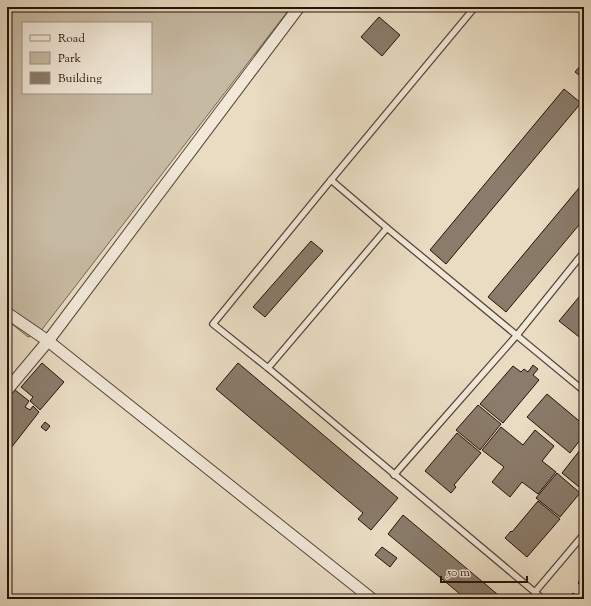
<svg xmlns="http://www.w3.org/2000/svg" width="591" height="606" font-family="'Sorts Mill Goudy',serif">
<rect width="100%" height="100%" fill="#e9dcc3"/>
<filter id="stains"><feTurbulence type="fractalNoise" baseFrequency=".005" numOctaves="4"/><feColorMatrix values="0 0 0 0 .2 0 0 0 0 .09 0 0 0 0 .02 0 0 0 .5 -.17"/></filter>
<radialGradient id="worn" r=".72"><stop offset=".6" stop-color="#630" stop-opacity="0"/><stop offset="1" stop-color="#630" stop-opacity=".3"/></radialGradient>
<path fill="#c7baa3" stroke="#756656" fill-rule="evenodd" d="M 7,7 L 291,7 L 40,332 L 28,337 L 7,320 ZM 23,23 L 151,23 L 151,93 L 23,93 Z"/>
<g fill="#8a7b6a" stroke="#231209">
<path d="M 379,17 L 400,35 L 382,56 L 361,37 Z"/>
<path d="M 584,61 L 584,79 L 575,72 Z"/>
<path d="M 564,89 L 581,103 L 446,264 L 430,250 Z"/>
<path d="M 584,182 L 584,219 L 506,312 L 488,297 Z"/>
<path d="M 311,241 L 323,251 L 265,317 L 253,307 Z"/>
<path d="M 584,291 L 584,339 L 583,340 L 559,321 Z"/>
<path d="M 42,363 L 64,382 L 40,410 L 30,401 L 33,397 L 21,387 Z"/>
<path d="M 238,363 L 398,498 L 371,530 L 358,519 L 363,513 L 216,389 Z"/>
<path d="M 533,365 L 538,369 L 533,375 L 539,380 L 503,423 L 480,404 L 513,366 L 521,372 L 524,369 L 528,372 Z"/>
<path d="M 15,390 L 29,401 L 25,407 L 30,410 L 33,406 L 39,412 L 7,453 L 7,399 Z"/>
<path d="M 547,394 L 584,425 L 584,435 L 570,453 L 527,417 Z"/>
<path d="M 478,405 L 501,424 L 480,450 L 456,430 Z"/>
<path d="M 45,422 L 50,426 L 46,431 L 41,427 Z"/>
<path d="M 501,427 L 523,445 L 535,430 L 554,446 L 542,461 L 556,472 L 538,494 L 522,482 L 510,497 L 492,482 L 504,467 L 482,450 Z"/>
<path d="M 457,433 L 481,453 L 454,485 L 456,487 L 451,493 L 425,471 Z"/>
<path d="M 584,445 L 584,491 L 562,473 Z"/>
<path d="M 557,473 L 580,493 L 560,517 L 536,498 Z"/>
<path d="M 538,501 L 560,519 L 527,557 L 505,538 L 511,531 L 512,532 Z"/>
<path d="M 403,515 L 503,599 L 466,599 L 388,534 Z"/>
<path d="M 382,547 L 397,558 L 390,567 L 375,555 Z"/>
<path d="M 584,575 L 584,588 L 578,583 Z"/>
<path d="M 573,593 L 580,599 L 568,599 Z"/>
</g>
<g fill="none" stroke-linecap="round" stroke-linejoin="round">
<defs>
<g id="lane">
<path d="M 475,7 L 331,180 L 213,324 L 268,368 L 543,599"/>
<path d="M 331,180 L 387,228"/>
<path d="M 268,368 L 387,228 L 584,391"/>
<path d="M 394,475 L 517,335 L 584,252"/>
<path d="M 535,592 L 584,534"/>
</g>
<g id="street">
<path d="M 7,313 L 48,341 L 372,599"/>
<path d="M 7,390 L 48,341 L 299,7"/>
</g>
</defs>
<use href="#lane" stroke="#544438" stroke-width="8"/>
<use href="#street" stroke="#544438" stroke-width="13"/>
<use href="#lane" stroke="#f1e8d8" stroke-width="5.5"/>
<use href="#street" stroke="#f1e8d8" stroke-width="11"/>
</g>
<rect width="591" height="606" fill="none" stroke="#e9dcc3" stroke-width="24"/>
<rect x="8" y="8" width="575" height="590" fill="none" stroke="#231209" stroke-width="2"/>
<rect x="12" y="12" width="567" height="582" fill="none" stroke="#231209"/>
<rect x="22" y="22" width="130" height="72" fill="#f1e8d8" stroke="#9f9285"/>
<rect x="30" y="35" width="20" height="6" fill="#f1e8d8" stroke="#9f9285"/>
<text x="58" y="42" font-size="12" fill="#231209">Road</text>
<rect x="30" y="52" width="20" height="12" fill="#c7baa3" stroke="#9f9285"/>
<text x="58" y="62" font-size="12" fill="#231209">Park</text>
<rect x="30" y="72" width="20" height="12" fill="#8a7b6a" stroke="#9f9285"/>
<text x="58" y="82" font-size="12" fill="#231209">Building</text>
<path d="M441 576v6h86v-6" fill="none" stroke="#231209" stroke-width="2"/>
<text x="447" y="576" font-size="12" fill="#231209" stroke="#f1e8d8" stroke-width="3" paint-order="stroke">50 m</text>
<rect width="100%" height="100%" filter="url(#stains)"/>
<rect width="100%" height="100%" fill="url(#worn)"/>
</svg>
